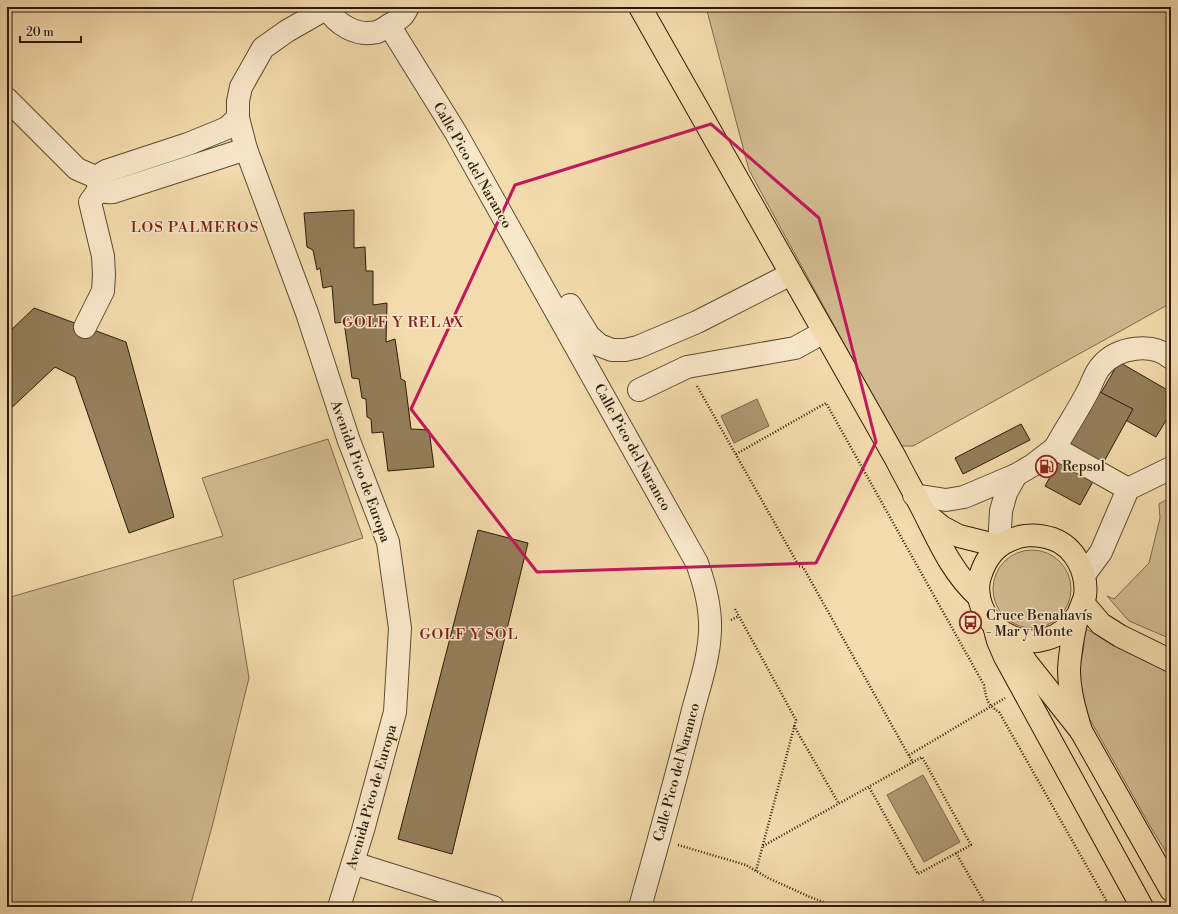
<svg xmlns="http://www.w3.org/2000/svg" width="1178" height="914" font-family="'Libre Bodoni',serif">
<rect width="100%" height="100%" fill="#f4dbad"/>
<filter id="stains"><feTurbulence type="fractalNoise" baseFrequency=".005" numOctaves="4"/><feColorMatrix values="0 0 0 0 .2 0 0 0 0 .09 0 0 0 0 .02 0 0 0 .5 -.17"/></filter>
<radialGradient id="worn" r=".72"><stop offset=".6" stop-color="#630" stop-opacity="0"/><stop offset="1" stop-color="#630" stop-opacity=".3"/></radialGradient>
<g fill="#d2ba90" stroke="#806a4a">
<path d="M 706,7 L 1171,7 L 1171,303 L 913,446 L 900,446 L 749,170 Z"/>
<path d="M 328,439 L 363,538 L 233,580 L 249,678 L 213,823 L 190,907 L 7,907 L 7,598 L 223,536 L 202,478 Z"/>
<path d="M 1171,497 L 1171,639 L 1129,621 L 1107,596 L 1114,599 L 1149,563 L 1160,518 L 1159,504 Z"/>
<circle cx="1032" cy="589" r="39"/>
<path d="M 1086,629 L 1131,653 L 1171,667 L 1171,860 L 1150,826 L 1083,707 L 1077,681 L 1084,646 L 1083,635 Z"/>
</g>
<g fill="#b09973" stroke="#7c6646">
<path d="M 757,399 L 769,426 L 734,443 L 721,416 Z"/>
<path d="M 923,775 L 960,842 L 924,862 L 887,795 Z"/>
</g>
<g fill="#947e5b" stroke="#2d1903">
<path d="M 354,210 L 354,248 L 365,247 L 366,271 L 373,271 L 373,305 L 387,303 L 386,342 L 395,339 L 401,379 L 405,381 L 411,429 L 429,430 L 434,467 L 388,471 L 383,432 L 372,433 L 371,419 L 367,417 L 366,399 L 362,398 L 359,379 L 352,378 L 344,322 L 335,323 L 332,286 L 323,288 L 320,268 L 317,270 L 313,250 L 307,247 L 304,213 Z"/>
<path d="M 34,308 L 126,342 L 174,517 L 129,533 L 75,377 L 55,367 L 7,412 L 7,334 Z"/>
<path d="M 1119,362 L 1171,392 L 1171,412 L 1156,437 L 1095,403 Z"/>
<path d="M 1098,391 L 1133,409 L 1080,505 L 1045,486 Z"/>
<path d="M 1021,424 L 1030,440 L 963,474 L 955,458 Z"/>
<path d="M 478,530 L 528,543 L 452,854 L 398,839 Z"/>
</g>
<g fill="none" stroke-linecap="round" stroke-linejoin="round">
<defs>
<g id="minor">
<path d="M 326,7 C 336,24 356,37 377,32 C 382,30 397,21 401,17 C 404,15 406,10 408,7"/>
<path d="M 329,7 L 287,31 L 263,48 L 241,87 L 238,101 L 238,118 L 246,149 L 307,313 L 349,441 L 388,542 L 400,628 L 395,712 L 363,830 L 339,907"/>
<path d="M 389,25 L 456,133 L 697,563 C 705,585 711,607 710,631 C 709,659 699,687 692,714 C 676,778 658,843 640,907"/>
<path d="M 7,99 L 77,169 L 98,178"/>
<path d="M 238,118 L 227,128 L 188,144 L 106,171 C 92,178 97,195 113,192 L 246,149"/>
<path d="M 570,305 L 589,336 L 599,345 L 612,350 L 625,350 L 638,347 L 697,322 L 791,274"/>
<path d="M 85,327 L 103,291 L 104,275 L 103,256 L 90,202 L 100,188"/>
<path d="M 639,390 L 687,367 L 795,348 L 824,332"/>
<path d="M 1055,448 C 1066,428 1079,409 1089,389 C 1093,381 1095,372 1102,365 C 1118,347 1152,342 1171,358"/>
<path d="M 914,495 L 946,500 L 964,497 L 1016,475 L 1033,465 L 1055,448 L 1128,489"/>
<path d="M 999,546 L 1001,511 L 1006,493 L 1016,475"/>
<path d="M 1084,575 L 1101,552 L 1128,489 L 1171,468"/>
<path d="M 353,863 L 493,907"/>
</g>
<g id="major">
<path d="M 640,7 L 896,459 C 905,477 915,494 924,512 C 939,542 953,574 979,597"/>
<path d="M 926,514 L 942,527 L 959,536 L 999,546"/>
<path d="M 1077,616 C 1069,627 1059,636 1046,639 C 1011,650 972,617 979,580 C 983,565 990,551 1004,543 C 1020,534 1035,533 1053,539 C 1075,547 1088,573 1085,596 C 1083,604 1079,610 1077,618 C 1073,635 1070,652 1069,669 C 1069,691 1075,711 1081,731"/>
<path d="M 1007,635 L 1027,663 L 1081,731 L 1171,890"/>
</g>
<g id="highway">
<path d="M 1083,603 L 1101,624 L 1120,636 L 1171,661"/>
<path d="M 994,626 L 998,641 L 1005,657 L 1142,907"/>
</g>
</defs>
<use href="#minor" stroke="#5f4a2e" stroke-width="24"/>
<use href="#major" stroke="#2d1903" stroke-width="24"/>
<use href="#highway" stroke="#2d1903" stroke-width="24"/>
<g stroke="#2d1903" stroke-width="2.5" stroke-dasharray="1 2" stroke-linecap="butt">
<path d="M 697,386 L 799,566 L 803,567 L 913,763"/>
<path d="M 736,454 L 826,403 L 984,685 C 986,698 987,705 999,712 L 1110,907"/>
<path d="M 735,609 L 796,720 L 756,871"/>
<path d="M 731,620 L 739,616"/>
<path d="M 794,726 L 839,804"/>
<path d="M 909,755 L 1005,698"/>
<path d="M 678,845 L 746,865 L 768,878 L 810,897 L 837,907"/>
<path d="M 763,846 L 922,757 L 971,845 L 918,874 L 869,787"/>
<path d="M 956,853 L 987,907"/>
</g>
<use href="#minor" stroke="#f8e8ca" stroke-width="22"/>
<use href="#major" stroke="#f4dbad" stroke-width="22"/>
<use href="#highway" stroke="#f4dbad" stroke-width="22"/>
</g>
<path fill="none" stroke="#c2185b" stroke-width="3" stroke-linejoin="round" d="M 711,124 L 819,218 L 876,442 L 816,563 L 537,572 L 411,409 L 515,185 Z"/>
<defs>
<symbol id="fuel-ring" viewBox="-11 -11 22 22"><circle r="9.5" fill="#f8e8ca" stroke="#8f2418" stroke-width="1.5"/><path d="M-5.5-6h7V0h2V4h1.3V-2.5L3-4.5l.8-.8L6-3V5H2.5V1h-1V6h-7ZM-4.2-4.7v3.2H.2V-4.7Z" fill="#8f2418"/></symbol>
<symbol id="bus-ring" viewBox="-11 -11 22 22"><circle r="9.5" fill="#f8e8ca" stroke="#8f2418" stroke-width="1.5"/><path d="M-5-6H5V4H4V6H2V4H-2V6H-4V4H-5ZM-3.5-4V0h7V-4ZM-3.5 1.2v1.5H-2V1.2ZM2 1.2v1.5H3.5V1.2Z" fill="#8f2418"/></symbol>
</defs>
<g fill-rule="evenodd">
<use href="#fuel-ring" x="1034" y="454" width="25" height="25"/>
<use href="#bus-ring" x="958" y="610" width="25" height="25"/>
</g>
<g text-anchor="middle" stroke-width="3" stroke-linejoin="round" paint-order="stroke">
<g font-size="14" fill="#2d1903" stroke="#f8e8ca">
<text transform="translate(473 165) rotate(60)" y="5">Calle Pico del Naranco</text>
<text transform="translate(633 447) rotate(61)" y="5">Calle Pico del Naranco</text>
<text transform="translate(361 471) rotate(70)" y="5">Avenida Pico de Europa</text>
<text transform="translate(676 772) rotate(-75)" y="5">Calle Pico del Naranco</text>
<text transform="translate(371 797) rotate(-74)" y="5">Avenida Pico de Europa</text>
</g>
<g font-size="14" fill="#2d1903" stroke="#f8e8ca" text-anchor="start">
<text x="1062" y="471">Repsol</text>
<text x="986" y="620">Cruce Benahavís<tspan x="986" dy="16">- Mar y Monte</tspan></text>
</g>
<g font-size="15" letter-spacing="1" fill="#7a1f14" stroke="#f8e8ca">
<text x="195" y="232">LOS PALMEROS</text>
<text x="403" y="327">GOLF Y RELAX</text>
<text x="469" y="639">GOLF Y SOL</text>
</g>
</g>
<rect width="1178" height="914" fill="none" stroke="#f4dbad" stroke-width="24"/>
<rect x="8" y="8" width="1162" height="898" fill="none" stroke="#2d1903" stroke-width="2"/>
<rect x="12" y="12" width="1154" height="890" fill="none" stroke="#2d1903"/>
<path d="M20 36v6h61v-6" fill="none" stroke="#2d1903" stroke-width="2"/>
<text x="26" y="36" font-size="12" fill="#2d1903" stroke="#f8e8ca" stroke-width="3" paint-order="stroke">20 m</text>
<rect width="100%" height="100%" filter="url(#stains)"/>
<rect width="100%" height="100%" fill="url(#worn)"/>
</svg>
